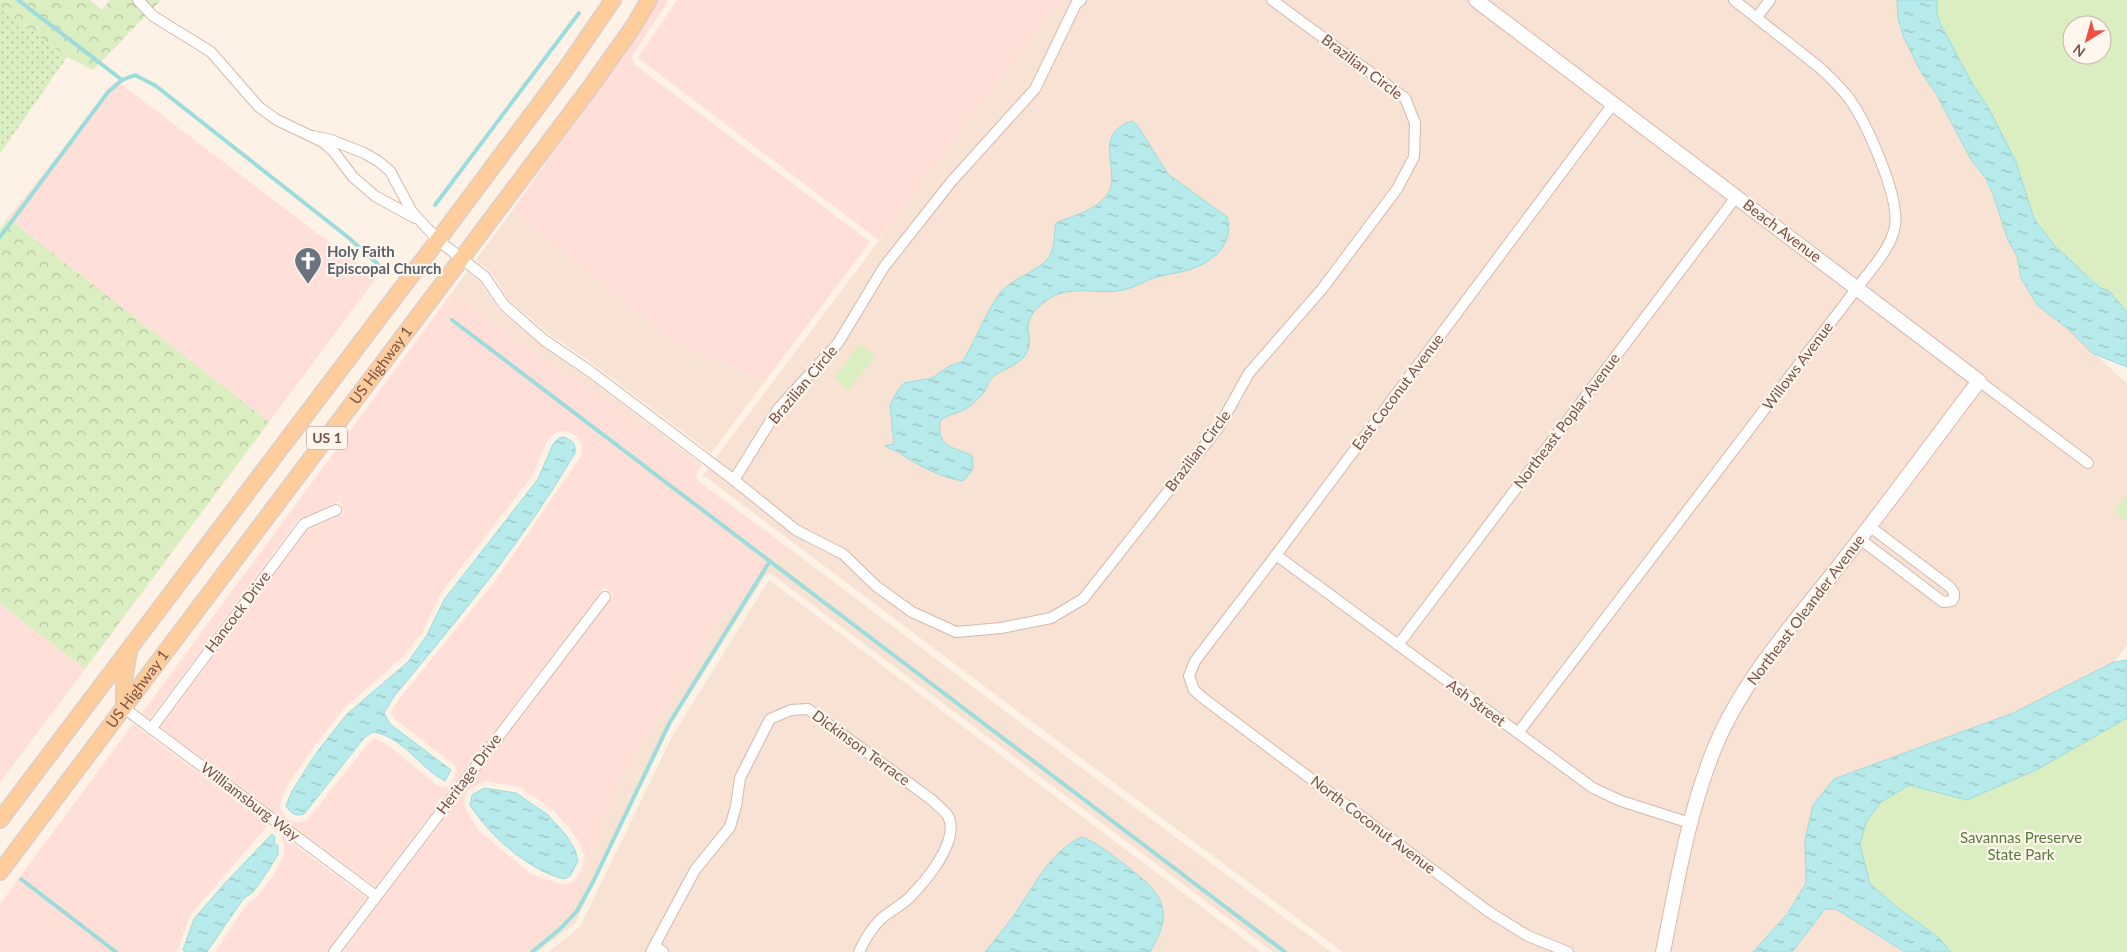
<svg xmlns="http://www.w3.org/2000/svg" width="2127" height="952" font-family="Lato,sans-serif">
<defs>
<pattern id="grass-dots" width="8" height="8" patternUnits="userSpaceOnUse" patternTransform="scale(1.25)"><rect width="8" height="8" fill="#daeec2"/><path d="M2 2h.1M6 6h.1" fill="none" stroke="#b6c39f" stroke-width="1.8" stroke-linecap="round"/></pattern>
<pattern id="forest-crowns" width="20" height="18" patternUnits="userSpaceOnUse" patternTransform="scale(1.25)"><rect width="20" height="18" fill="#daeec2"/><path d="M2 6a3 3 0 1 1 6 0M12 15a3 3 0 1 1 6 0" fill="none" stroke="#b6c39f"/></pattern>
<pattern id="water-ripples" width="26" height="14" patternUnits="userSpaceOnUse" patternTransform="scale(1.25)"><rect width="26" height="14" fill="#b7eaea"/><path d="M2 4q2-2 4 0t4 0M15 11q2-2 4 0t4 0" fill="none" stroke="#9ac0bf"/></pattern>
</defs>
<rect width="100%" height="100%" fill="#fef1e5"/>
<g fill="#f7e2d3">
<path d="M 1060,0 L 1897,0 L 1898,18 L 1904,38 L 1921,72 L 1937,95 L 1970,158 L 1986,179 L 1993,194 L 2008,240 L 2017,256 L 2021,278 L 2037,305 L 2067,328 L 2127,384 L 2127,494 L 2115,512 L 2127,521 L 2127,645 L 2114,662 L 2013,713 L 1834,779 L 1813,805 L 1805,840 L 1806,883 L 1788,913 L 1753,952 L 1343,952 L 1027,718 L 703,475 Z"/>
<path d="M 512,211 L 678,345 L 765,381 L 711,453 L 592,363 L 549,334 L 509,300 L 491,272 L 476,260 Z"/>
<path d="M 467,272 L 480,282 L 498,309 L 540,345 L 584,375 L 702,465 L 701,467 L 471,308 L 453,291 Z"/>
<path d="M 786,546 L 1022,724 L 1331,952 L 1273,952 L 770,573 L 764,577 L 667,731 L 575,923 L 538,952 L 524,952 L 570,909 L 617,785 L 718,622 Z"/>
<path d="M 769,580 L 1261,952 L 548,952 L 580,927 L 673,735 Z"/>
<path d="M 1825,909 L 1836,909 L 1905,952 L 1792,952 Z"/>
</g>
<g fill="#ffdfd8" fill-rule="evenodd">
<path d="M 658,0 L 669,0 L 632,56 L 634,64 L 870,242 L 765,381 L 678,345 L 512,211 L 639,31 Z"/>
<path d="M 677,0 L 1060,0 L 879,240 L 638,58 Z"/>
<path d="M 117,81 L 376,278 L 269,422 L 8,218 Z"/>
<path d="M 453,291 L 471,308 L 701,467 L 696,475 L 698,481 L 786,546 L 718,622 L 617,785 L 570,909 L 524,952 L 342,952 L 614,595 L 604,588 L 375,887 L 160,727 L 307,530 L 344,513 L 340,501 L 298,520 L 150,719 L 142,713 ZM 567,431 L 578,437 L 582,445 L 581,456 L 573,468 L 495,581 L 400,698 L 391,712 L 395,719 L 456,766 L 457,772 L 449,786 L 444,788 L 437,785 L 394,750 L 379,740 L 374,739 L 369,743 L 307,820 L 298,823 L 287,819 L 279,808 L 280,804 L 286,787 L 312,749 L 343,709 L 403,657 L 422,632 L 439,596 L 532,476 L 547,441 L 556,432 ZM 484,781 L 518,787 L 552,809 L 571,830 L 581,846 L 585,858 L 581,871 L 573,881 L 564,885 L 531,874 L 479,831 L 464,807 L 465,795 L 469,790 Z"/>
<path d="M 0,604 L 85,669 L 0,782 Z"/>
<path d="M 133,724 L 268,825 L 190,915 L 177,952 L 0,952 L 0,904 Z"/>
<path d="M 281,835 L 367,898 L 326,952 L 215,952 L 248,903 L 258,896 L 274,874 L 284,856 L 284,845 Z"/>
</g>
<path fill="url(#grass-dots)" d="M 0,7 L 67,57 L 0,154 Z"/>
<g fill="url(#forest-crowns)">
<path d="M 0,0 L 90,0 L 102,10 L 110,0 L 161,0 L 93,70 L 67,57 L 0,7 Z"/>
<path d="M 8,218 L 269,422 L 85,669 L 0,604 L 0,229 Z"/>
</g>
<g fill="#daeec2" fill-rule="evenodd">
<path d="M 1923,0 L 2127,0 L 2127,354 L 2071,299 ZM 2072,25 L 2102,25 L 2102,55 L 2072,55 Z"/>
<path d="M 860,344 L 875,356 L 849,390 L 834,378 Z"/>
<path d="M 2127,494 L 2127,521 L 2114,512 Z"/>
<path d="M 2127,687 L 2127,952 L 1928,952 L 1850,884 L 1852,802 Z"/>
</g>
<g fill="url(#water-ripples)" stroke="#9cdcdd">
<path d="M 1897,0 L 1937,0 L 1937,15 L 1942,27 L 1973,85 L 1988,107 L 2016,162 L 2034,219 L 2054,245 L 2100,288 L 2109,291 L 2127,312 L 2127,367 L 2092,353 L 2067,328 L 2037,305 L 2021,278 L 2017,256 L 2008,240 L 1993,194 L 1986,179 L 1970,158 L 1937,95 L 1921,72 L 1904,38 L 1898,18 Z"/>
<path d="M 1132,121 L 1137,125 L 1168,174 L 1227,217 C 1235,242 1214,262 1191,269 C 1180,273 1168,274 1157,277 C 1144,281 1132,289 1118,291 C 1097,294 1074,286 1054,296 C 1043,301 1028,314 1028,327 C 1028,338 1033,344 1025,355 C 1017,367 1004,368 994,376 C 989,380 987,387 984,392 C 980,397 973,404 967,408 C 958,414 949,413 940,421 C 937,450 955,446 972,456 L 973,469 L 963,481 C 940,477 919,466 900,453 C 895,450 890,449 885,446 L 894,444 L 890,405 L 897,392 L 904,383 L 932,378 L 948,367 L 963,361 C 976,339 985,314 1000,293 C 1013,277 1044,270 1051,253 C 1055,244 1054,233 1056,223 C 1074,215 1095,211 1107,195 C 1123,173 1090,135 1132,121 Z"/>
<path d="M 564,437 C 573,441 576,443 575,453 C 524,540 459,618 395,695 L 384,713 L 390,724 L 451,770 L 445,781 C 420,768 402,736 373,732 L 364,738 L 304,814 C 295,817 291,813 286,806 L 292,791 L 317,752 L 347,714 L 408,662 L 427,635 L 444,600 L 538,479 L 553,444 L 559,438 Z"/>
<path d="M 2127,660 L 2127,718 L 2038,769 L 1967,800 L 1909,785 L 1881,802 L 1866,822 L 1860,845 L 1870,884 L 1899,909 L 1938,937 L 1951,952 L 1905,952 L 1836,909 L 1825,909 L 1792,952 L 1753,952 L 1788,913 L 1806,883 L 1805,840 L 1813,805 L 1834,779 L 2013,713 L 2114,662 Z"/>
<path d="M 484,788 L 516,793 L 548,815 L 566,835 L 575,850 L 578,861 L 570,876 L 564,879 C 528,870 490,836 470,805 L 472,795 Z"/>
<path d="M 272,834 L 275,837 L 274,843 L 278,846 L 278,854 L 268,871 L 253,892 L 243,899 L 207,952 L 185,952 L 183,950 L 194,919 L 226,882 Z"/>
<path d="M 1082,837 C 1098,843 1110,854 1124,864 C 1160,892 1177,907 1150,952 L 985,952 C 994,941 1003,930 1012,918 C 1032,891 1049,851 1082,837 Z"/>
</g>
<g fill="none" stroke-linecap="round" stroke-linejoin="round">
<g stroke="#9cdcdd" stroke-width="4">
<path d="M 18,0 L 122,80"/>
<path d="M 435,205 L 579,13"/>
<path d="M 0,237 L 108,92 L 122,80 L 135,75 L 156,86 L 349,238 L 382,268"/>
<path d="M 452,320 L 1285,952"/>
<path d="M 21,879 L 116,952"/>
<path d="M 532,952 L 560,929 L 577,911 L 593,882 L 670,722 L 770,561"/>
</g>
<defs>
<g id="street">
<path d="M 138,0 L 153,16 L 211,52 L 259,107 L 277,120 L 323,142 L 334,152 L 353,177 L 375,196 L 415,218"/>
<path d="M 1757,17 L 1770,0"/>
<path d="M 313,136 L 331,140 L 364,153 L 378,161 L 390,171 L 412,212 L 438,240 L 485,277 L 504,305 L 544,340 L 591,372 L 734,480 L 796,530 L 843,554 L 876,586 L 912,612 L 956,632 L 1001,628 L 1051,618 L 1083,599 L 1219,427 L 1249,373 L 1322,289 L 1397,189 L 1414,157 L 1415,123 L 1405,98 L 1272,0"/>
<path d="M 1979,381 L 2088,463"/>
<path d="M 734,480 L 778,409 L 838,343 L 884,267 L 951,182 L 1035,89 L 1076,4 L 1081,0"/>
<path d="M 1860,539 L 1943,602 L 1952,601 C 1956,595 1954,592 1950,587 L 1869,526"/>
<path d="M 1276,555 L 1593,788 L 1621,801 L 1690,823"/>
<path d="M 1398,645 L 1736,197"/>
<path d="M 124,708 L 376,896"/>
<path d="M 151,729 L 304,524 L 336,510"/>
<path d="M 1518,733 L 1857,288 C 1871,269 1891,249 1895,226 C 1900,197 1866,121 1848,97 C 1839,86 1829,76 1819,67 L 1734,0"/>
<path d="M 655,946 L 663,952"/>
<path d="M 334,952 L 605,597"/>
<path d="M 651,952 L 695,870 L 730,827 L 736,806 L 740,778 L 770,719 L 791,710 L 808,709 L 932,800 C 937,805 945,811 948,816 C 961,841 924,883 908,899 C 899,907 888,912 880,920 C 871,929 864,941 859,952"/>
<path d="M 1568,952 L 1528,936 L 1489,912 L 1203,698 L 1194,690 L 1189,676 L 1195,661 L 1276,555 L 1613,104"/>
</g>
<path id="secondary" d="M 1476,0 L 1979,381 C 1932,443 1886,506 1838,567 C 1793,624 1743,680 1715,747 C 1688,813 1677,883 1663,952"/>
<g id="primary">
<path d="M 124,708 L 124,681 L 129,651"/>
<path d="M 0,820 L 438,240 L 565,70 L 613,0"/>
<path id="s1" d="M 0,872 L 589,89 L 633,27 L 649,0"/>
</g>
</defs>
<use href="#street" stroke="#d4b9ac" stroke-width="12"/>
<use href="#secondary" stroke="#dab9ac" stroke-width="16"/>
<use href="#primary" stroke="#dacfcb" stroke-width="18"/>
<use href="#street" stroke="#fff" stroke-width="10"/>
<use href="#secondary" stroke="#fff" stroke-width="14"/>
<use href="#primary" stroke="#ffcc9b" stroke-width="15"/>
</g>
<defs>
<symbol id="church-pin" viewBox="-11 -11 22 30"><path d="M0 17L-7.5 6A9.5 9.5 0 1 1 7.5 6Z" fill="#6b7280" stroke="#fff6ed"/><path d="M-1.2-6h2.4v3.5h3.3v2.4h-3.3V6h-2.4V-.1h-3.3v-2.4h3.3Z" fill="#fff"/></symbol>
</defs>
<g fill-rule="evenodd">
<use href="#church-pin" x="292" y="245" width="32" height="43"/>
</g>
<g text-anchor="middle" stroke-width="4.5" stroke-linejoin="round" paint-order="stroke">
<rect fill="#fff6ed" stroke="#a28379" stroke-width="1" x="307" y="426.5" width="40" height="23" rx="4"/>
<g font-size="14" font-weight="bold" fill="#7a5247">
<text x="327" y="443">US 1</text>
</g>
<g font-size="15" fill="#7a5247" stroke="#fff6ed">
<text transform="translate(1362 67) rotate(37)" y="5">Brazilian Circle</text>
<text transform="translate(1782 231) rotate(37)" y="5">Beach Avenue</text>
<text dy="5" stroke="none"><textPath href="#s1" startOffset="634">US Highway 1</textPath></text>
<text transform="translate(1798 366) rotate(-53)" y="5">Willows Avenue</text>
<text transform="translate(803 385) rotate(-50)" y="5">Brazilian Circle</text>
<text transform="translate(1398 392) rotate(-53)" y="5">East Coconut Avenue</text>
<text transform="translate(1567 421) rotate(-53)" y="5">Northeast Poplar Avenue</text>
<text transform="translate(1198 451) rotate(-53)" y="5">Brazilian Circle</text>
<text transform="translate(1806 610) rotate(-53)" y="5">Northeast Oleander Avenue</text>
<text transform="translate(238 612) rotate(-53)" y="5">Hancock Drive</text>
<text dy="5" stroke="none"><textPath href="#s1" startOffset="229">US Highway 1</textPath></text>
<text transform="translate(1476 703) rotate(36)" y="5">Ash Street</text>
<text transform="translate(861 748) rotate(36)" y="5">Dickinson Terrace</text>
<text transform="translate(469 774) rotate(-53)" y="5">Heritage Drive</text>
<text transform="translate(250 802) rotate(37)" y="5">Williamsburg Way</text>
<text transform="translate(1373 825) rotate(37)" y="5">North Coconut Avenue</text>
</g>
<g font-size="15" font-weight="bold" fill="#5b616d" stroke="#fff6ed" text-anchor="start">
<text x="327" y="257">Holy Faith<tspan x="327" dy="17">Episcopal Church</tspan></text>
</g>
<g font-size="15" fill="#577b3c" stroke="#fff6ed">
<text x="2021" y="843">Savannas Preserve<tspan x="2021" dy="17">State Park</tspan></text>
</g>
</g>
<g transform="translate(2087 40) rotate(217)"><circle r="24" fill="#fff6ed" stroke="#cab4ab"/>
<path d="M0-4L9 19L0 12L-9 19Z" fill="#f34e3f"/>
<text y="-8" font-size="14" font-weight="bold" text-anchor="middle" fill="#7a5247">N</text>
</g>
</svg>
